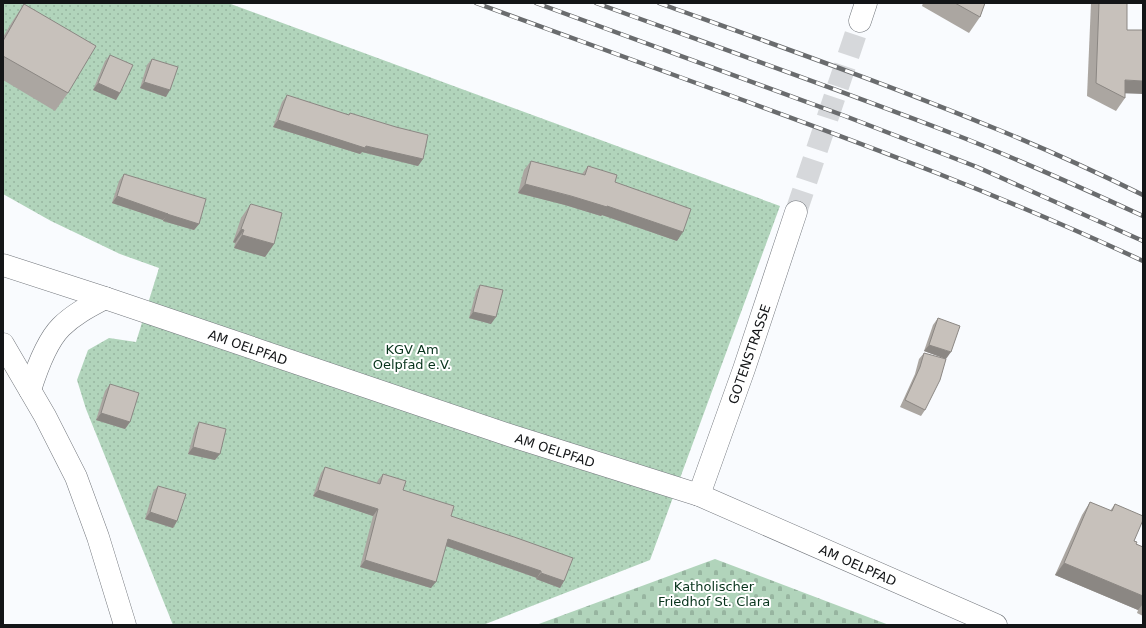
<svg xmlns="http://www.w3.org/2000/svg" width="1146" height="628" font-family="'DejaVu Sans',sans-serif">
<defs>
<pattern id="cemetery-stones" width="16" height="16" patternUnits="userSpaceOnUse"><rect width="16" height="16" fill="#b1d4bb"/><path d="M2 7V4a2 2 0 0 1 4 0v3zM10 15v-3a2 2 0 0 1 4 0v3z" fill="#97b5a0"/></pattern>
<pattern id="garden-dots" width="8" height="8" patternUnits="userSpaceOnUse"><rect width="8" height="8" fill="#b1d4bb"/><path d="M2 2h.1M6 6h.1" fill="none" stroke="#97b5a0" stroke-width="1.8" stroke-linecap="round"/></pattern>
</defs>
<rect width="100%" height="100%" fill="#f9fbfe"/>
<path fill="url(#cemetery-stones)" d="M 715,559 L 889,625 L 536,625 Z"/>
<path fill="url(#garden-dots)" d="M 3,3 L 228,3 L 780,206 L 650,560 L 483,625 L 173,625 L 86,409 L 77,380 L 88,350 L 109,338 L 136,342 L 159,268 L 120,254 L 51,221 L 3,194 Z"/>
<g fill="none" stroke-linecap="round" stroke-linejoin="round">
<path stroke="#d6d8db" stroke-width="22" stroke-dasharray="22 11" stroke-linecap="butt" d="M 796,212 L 860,21"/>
<defs>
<g id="minor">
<path d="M 860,21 L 866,3"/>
<path d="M 3,265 L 105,298 L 512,436 L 699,495 L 996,625"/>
<path d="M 30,390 C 36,371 47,341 61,327 C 74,314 90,306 105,298"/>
<path d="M 699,495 L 744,369 L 796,212"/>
</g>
<path id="secondary" d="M 3,344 L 45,416 L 76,477 L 98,537 L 125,625"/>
</defs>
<use href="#minor" stroke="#73777d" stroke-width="23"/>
<use href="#secondary" stroke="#73777d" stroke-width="23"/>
<use href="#minor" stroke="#fff" stroke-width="22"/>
<use href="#secondary" stroke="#fff" stroke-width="22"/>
<defs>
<g id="rail">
<path d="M 476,3 C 560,34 645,64 729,95 C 869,146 1008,198 1143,261"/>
<path d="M 536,3 L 845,116 L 977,167 L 1143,241"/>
<path d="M 596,3 C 715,46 834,88 951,133 C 1016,158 1080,187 1143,216"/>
<path d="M 659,3 C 773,44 887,84 999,130 C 1048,150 1096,172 1143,195"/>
</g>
</defs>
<use href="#rail" stroke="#6a6c6e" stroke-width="4.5"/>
<use href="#rail" stroke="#fff" stroke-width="3" stroke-dasharray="9" stroke-linecap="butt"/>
</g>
<g fill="#aba6a1">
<path d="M 923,3 L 985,3 L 980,17 L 969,33 L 922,6 Z"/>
<path d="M 1091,3 L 1127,3 L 1125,98 L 1116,111 L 1087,96 Z"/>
<path d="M 24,4 L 68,93 L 55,111 L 3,80 L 3,37 L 12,22 Z"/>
<path d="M 110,55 L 120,93 L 116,100 L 93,90 L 105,61 Z"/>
<path d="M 152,59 L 166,97 L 140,88 L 147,65 Z"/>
<path d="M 287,95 L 348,115 L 350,113 L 423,159 L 418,166 L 362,152 L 360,154 L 273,127 L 282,102 Z"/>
<path d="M 531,161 L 582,174 L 588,166 L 615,182 L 677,241 L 602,215 L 601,216 L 565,205 L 518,193 L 524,170 Z"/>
<path d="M 124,174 L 199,224 L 194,230 L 163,221 L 163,220 L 112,203 L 119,181 Z"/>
<path d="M 250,205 L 274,244 L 265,257 L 234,248 L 235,243 L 233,242 L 241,218 Z"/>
<path d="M 480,285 L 491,324 L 469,318 L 476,291 Z"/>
<path d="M 938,318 L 946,359 L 924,351 L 933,325 Z"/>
<path d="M 924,353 L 925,410 L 921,416 L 900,407 L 915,374 L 919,359 Z"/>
<path d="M 110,384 L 130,422 L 125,429 L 96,420 L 105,391 Z"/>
<path d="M 199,422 L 215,460 L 188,454 L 195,429 Z"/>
<path d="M 325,467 L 377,483 L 378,480 L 383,474 L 403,490 L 451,516 L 564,581 L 560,588 L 536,579 L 537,578 L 446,546 L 431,588 L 360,567 L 373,516 L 313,496 L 321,473 Z"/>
<path d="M 158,486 L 177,521 L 173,528 L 145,519 L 153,492 Z"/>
<path d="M 1090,502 L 1110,511 L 1115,504 L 1136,544 L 1143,547 L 1143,616 L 1137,613 L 1138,610 L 1055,575 L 1082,515 Z"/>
</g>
<g fill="#8b8783">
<path d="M 1125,80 L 1143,81 L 1143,94 L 1116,93 Z"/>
<path d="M 144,82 L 170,90 L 166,97 L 140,88 Z"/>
<path d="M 98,83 L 120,93 L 116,100 L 93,90 Z"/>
<path d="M 278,120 L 366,146 L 423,159 L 418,166 L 362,152 L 360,154 L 273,127 Z"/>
<path d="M 525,184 L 607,206 L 683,232 L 677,241 L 602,215 L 601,216 L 565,205 L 518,193 Z"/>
<path d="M 117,196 L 168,214 L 163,220 L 112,203 Z"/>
<path d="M 167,214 L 199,224 L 194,230 L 163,221 Z"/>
<path d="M 241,229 L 244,230 L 235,243 L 233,242 Z"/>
<path d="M 242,235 L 274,244 L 265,257 L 234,248 Z"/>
<path d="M 473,312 L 496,317 L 491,324 L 469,318 Z"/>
<path d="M 929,345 L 951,352 L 946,359 L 924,351 Z"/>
<path d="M 101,413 L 130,422 L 125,429 L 96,420 Z"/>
<path d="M 193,447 L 220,454 L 215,460 L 188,454 Z"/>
<path d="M 318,490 L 378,509 L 373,516 L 313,496 Z"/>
<path d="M 150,512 L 177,521 L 173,528 L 145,519 Z"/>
<path d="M 448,539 L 541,571 L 537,578 L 443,545 Z"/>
<path d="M 365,560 L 436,582 L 431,588 L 360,567 Z"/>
<path d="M 1064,563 L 1143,596 L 1143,604 L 1138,610 L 1055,575 Z"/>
<path d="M 541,573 L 564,581 L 560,588 L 536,579 Z"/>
</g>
<g fill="#c7c1bb" stroke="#8b8783">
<path d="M 955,3 L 985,3 L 980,17 Z"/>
<path d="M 1099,3 L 1127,3 L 1127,30 L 1143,30 L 1143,81 L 1125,80 L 1125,98 L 1096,83 Z"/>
<path d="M 24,4 L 96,46 L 68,93 L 3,56 L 3,41 Z"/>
<path d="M 110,55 L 133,65 L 120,93 L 98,83 Z"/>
<path d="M 152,59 L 178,67 L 170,90 L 144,82 Z"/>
<path d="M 287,95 L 349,115 L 350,113 L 396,127 L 428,135 L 423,159 L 366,146 L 365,148 L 278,120 Z"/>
<path d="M 531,161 L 585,175 L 588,166 L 617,175 L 615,182 L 691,209 L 683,232 L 607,206 L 607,207 L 571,196 L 525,184 Z"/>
<path d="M 124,174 L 206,199 L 199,224 L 167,214 L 168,214 L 117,196 Z"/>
<path d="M 251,204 L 282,213 L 274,244 L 242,235 L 244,230 L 241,229 L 250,205 Z"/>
<path d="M 480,285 L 503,290 L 496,317 L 473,312 Z"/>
<path d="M 938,318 L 960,326 L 951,352 L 929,345 Z"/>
<path d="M 924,353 L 946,359 L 940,380 L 925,410 L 905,400 L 920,367 Z"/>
<path d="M 110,384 L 139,393 L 130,422 L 101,413 Z"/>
<path d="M 199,422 L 226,429 L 220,454 L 193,447 Z"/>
<path d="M 325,467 L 380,484 L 383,474 L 406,481 L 403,490 L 454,506 L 451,516 L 517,538 L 573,558 L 564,581 L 541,573 L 541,571 L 448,539 L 436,582 L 365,560 L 378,509 L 318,490 Z"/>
<path d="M 158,486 L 186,494 L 177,521 L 150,512 Z"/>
<path d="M 1090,502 L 1112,511 L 1115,504 L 1143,516 L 1143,520 L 1134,541 L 1137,542 L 1136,544 L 1143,547 L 1143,596 L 1064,563 Z"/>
</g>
<g text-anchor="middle" stroke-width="4" stroke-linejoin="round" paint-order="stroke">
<g font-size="13" fill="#131517" stroke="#fff">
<text transform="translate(248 347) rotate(19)" y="5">AM OELPFAD</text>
<text transform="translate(749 354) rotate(-71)" y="5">GOTENSTRASSE</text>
<text transform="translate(555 450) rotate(18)" y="5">AM OELPFAD</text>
<text transform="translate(858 565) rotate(24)" y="5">AM OELPFAD</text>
</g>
<g font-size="13" fill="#07331b" stroke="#fff">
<text x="412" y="354">KGV Am<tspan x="412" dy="15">Oelpfad e.V.</tspan></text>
<text x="714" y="591">Katholischer<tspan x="714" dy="15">Friedhof St. Clara</tspan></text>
</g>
</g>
<rect width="1146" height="628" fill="none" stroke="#131517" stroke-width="8"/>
</svg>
